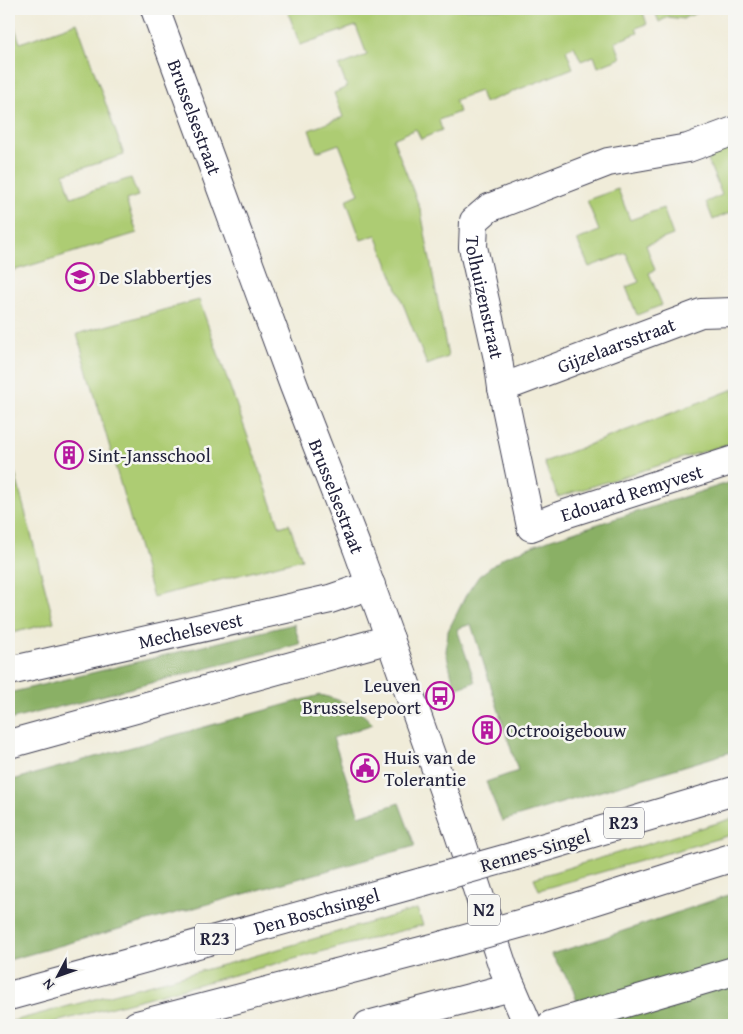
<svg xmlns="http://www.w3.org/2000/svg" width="743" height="1034" font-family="'Gentium Book Plus',serif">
<rect width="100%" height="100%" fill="#f6f6f2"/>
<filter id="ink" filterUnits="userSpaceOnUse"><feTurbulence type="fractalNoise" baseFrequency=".02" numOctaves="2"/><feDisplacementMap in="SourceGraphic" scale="10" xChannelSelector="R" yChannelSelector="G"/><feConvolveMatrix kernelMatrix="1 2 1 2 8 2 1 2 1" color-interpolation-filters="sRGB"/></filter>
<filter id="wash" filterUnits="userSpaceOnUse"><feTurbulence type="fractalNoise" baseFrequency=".0096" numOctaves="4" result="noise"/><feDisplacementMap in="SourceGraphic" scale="20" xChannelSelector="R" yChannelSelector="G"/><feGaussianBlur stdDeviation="1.12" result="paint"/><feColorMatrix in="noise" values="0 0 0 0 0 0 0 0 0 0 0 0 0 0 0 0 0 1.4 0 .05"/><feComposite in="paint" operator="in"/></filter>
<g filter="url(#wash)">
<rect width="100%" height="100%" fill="#f0ecd9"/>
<g fill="#adcc73" stroke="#687757">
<path d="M 297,9 L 653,9 L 643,12 L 647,24 L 636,28 L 638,33 L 615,42 L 621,58 L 598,67 L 594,56 L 581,61 L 574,46 L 566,50 L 573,68 L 484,103 L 480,91 L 455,100 L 459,112 L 439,120 L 442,130 L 421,139 L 416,129 L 393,139 L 421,211 L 448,357 L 427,365 L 376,235 L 361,240 L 346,200 L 359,194 L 339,144 L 317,152 L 309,130 L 343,117 L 334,93 L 347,87 L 339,66 L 367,55 L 356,26 L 300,45 L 288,12 Z"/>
<path d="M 654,9 L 696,9 L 697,13 L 684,18 L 684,19 L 668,17 L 659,22 Z"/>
<path d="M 9,10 L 20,43 L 77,23 L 124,155 L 64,174 L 71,197 L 131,178 L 138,196 L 126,200 L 137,233 L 9,272 Z"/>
<path d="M 734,145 L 734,211 L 713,220 L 706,202 L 722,195 L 706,156 Z"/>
<path d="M 618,189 L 630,220 L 663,208 L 673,235 L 646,245 L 655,270 L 649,273 L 662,305 L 637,315 L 626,287 L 639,282 L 626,253 L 589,267 L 577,240 L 599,231 L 587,200 Z"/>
<path d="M 199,300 L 280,527 L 289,524 L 302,559 L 153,597 L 77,334 Z"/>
<path d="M 734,389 L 734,442 L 558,497 L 544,462 Z"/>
<path d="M 9,450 L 54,622 L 9,634 Z"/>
<path d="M 734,818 L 734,834 L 539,890 L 534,878 Z"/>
<path d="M 417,909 L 423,925 L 44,1025 L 9,1025 L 9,1022 L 230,963 Z"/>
</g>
<g fill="#8ab065" stroke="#566950">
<path d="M 734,481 L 734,751 L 502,821 L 486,782 L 518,771 L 471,624 L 457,629 L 475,682 L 455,689 L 446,652 L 448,631 L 466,595 L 479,576 L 504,557 L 551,539 Z"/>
<path d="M 294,624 L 300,644 L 9,720 L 9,693 Z"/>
<path d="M 320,695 C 345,701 355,706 373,724 L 333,738 L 359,816 L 399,803 L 415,846 L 9,960 L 9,781 Z"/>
<path d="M 734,893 L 734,1025 L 585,1025 L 571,984 L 551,954 L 594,941 Z"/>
</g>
</g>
<g filter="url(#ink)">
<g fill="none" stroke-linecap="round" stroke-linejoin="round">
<defs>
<g id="minor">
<path id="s1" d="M 155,9 L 294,386 L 357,548 L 390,639"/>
<path id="s2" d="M 734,131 L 688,148 L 608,162 L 489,208 L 474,221 L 473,247 L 498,359 L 502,388 L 531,527 L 562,515 L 734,460"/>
<path id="s3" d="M 502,388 L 701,313 L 734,312"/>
<path id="s4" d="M 9,671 L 330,599 L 371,585"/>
<path d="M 551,1025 L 734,971"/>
</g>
<g id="major">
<path d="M 9,744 L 390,639 L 459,834 L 503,967 L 528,1025"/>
<path d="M 515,856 L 734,791"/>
<path d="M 537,919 L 734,857"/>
<path id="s5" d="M 9,996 L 422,882"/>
<path d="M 137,1025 L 444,945"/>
<path d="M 368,1025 L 511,987"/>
</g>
</defs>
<use href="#minor" stroke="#414053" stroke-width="30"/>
<use href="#major" stroke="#414053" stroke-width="30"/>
<use href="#minor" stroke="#fff" stroke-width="28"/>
<use href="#major" stroke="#fff" stroke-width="28"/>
<defs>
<g id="major-bridge">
<path d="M 422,882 L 515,856"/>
<path d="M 444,945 L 537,919"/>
</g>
</defs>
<use href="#major-bridge" stroke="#414053" stroke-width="30" stroke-linecap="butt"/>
<use href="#major-bridge" stroke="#fff" stroke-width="28"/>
</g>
</g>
<defs>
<symbol id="school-ring" viewBox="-11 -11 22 22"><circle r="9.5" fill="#f6f6f2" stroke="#b5179e" stroke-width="1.5"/><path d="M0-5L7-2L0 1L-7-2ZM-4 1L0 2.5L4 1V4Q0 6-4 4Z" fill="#b5179e"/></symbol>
<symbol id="building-ring" viewBox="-11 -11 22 22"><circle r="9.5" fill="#f6f6f2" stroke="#b5179e" stroke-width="1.5"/><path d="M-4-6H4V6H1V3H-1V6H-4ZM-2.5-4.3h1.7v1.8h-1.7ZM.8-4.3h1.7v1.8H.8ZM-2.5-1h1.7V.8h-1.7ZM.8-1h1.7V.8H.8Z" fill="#b5179e"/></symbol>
<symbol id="bus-ring" viewBox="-11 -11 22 22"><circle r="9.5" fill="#f6f6f2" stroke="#b5179e" stroke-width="1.5"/><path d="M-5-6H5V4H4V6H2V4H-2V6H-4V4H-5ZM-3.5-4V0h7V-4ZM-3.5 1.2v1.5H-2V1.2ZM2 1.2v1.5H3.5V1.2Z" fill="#b5179e"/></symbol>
<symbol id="civic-ring" viewBox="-11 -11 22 22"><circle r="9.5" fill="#f6f6f2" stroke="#b5179e" stroke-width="1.5"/><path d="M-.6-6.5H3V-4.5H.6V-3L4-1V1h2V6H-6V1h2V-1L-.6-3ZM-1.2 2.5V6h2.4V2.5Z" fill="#b5179e"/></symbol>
</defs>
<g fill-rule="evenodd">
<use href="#school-ring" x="64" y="261" width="32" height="32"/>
<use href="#building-ring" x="53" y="439" width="32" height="32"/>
<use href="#bus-ring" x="424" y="680" width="32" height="32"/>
<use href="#building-ring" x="471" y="714" width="32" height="32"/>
<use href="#civic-ring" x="349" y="752" width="32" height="32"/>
</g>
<g text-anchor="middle" stroke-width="5" stroke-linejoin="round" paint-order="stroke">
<g fill="#f6f6f2" stroke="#626272" stroke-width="1">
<rect x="604" y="807.5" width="40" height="31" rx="4"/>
<rect x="468" y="894.5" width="32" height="31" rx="4"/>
<rect x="195" y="923.5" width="40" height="31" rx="4"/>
</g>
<g font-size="18" font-weight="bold" fill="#22223b">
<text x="624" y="829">R23</text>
<text x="484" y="916">N2</text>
<text x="215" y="945">R23</text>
</g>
<g font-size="19" fill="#22223b" stroke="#f6f6f2">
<text dy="7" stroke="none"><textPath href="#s1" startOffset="115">Brusselsestraat</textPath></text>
<text dy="7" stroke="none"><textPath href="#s2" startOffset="355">Tolhuizenstraat</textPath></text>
<text dy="7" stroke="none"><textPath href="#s3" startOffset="122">Gijzelaarsstraat</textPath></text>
<text dy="7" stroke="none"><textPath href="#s2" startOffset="696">Edouard Remyvest</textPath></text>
<text dy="7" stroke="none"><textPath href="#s1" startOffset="520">Brusselsestraat</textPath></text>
<text dy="7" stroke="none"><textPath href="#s4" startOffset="186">Mechelsevest</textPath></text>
<text transform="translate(535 850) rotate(-16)" y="7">Rennes-Singel</text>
<text dy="7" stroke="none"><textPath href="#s5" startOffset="319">Den Boschsingel</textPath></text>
</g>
<g font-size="19" fill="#22223b" stroke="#f6f6f2" text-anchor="start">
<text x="99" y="284">De Slabbertjes</text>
<text x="88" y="462">Sint-Jansschool</text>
<text x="421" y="692" text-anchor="end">Leuven<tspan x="421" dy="22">Brusselsepoort</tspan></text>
<text x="506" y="737">Octrooigebouw</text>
<text x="384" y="764">Huis van de<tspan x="384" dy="22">Tolerantie</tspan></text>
</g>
</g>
<rect width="743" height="1034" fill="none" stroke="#f6f6f2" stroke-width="30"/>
<g transform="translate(58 976) rotate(229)" stroke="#f6f6f2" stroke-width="4" paint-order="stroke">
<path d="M0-4L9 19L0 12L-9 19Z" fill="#22223b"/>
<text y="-8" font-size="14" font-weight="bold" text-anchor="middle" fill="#22223b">N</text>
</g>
</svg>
